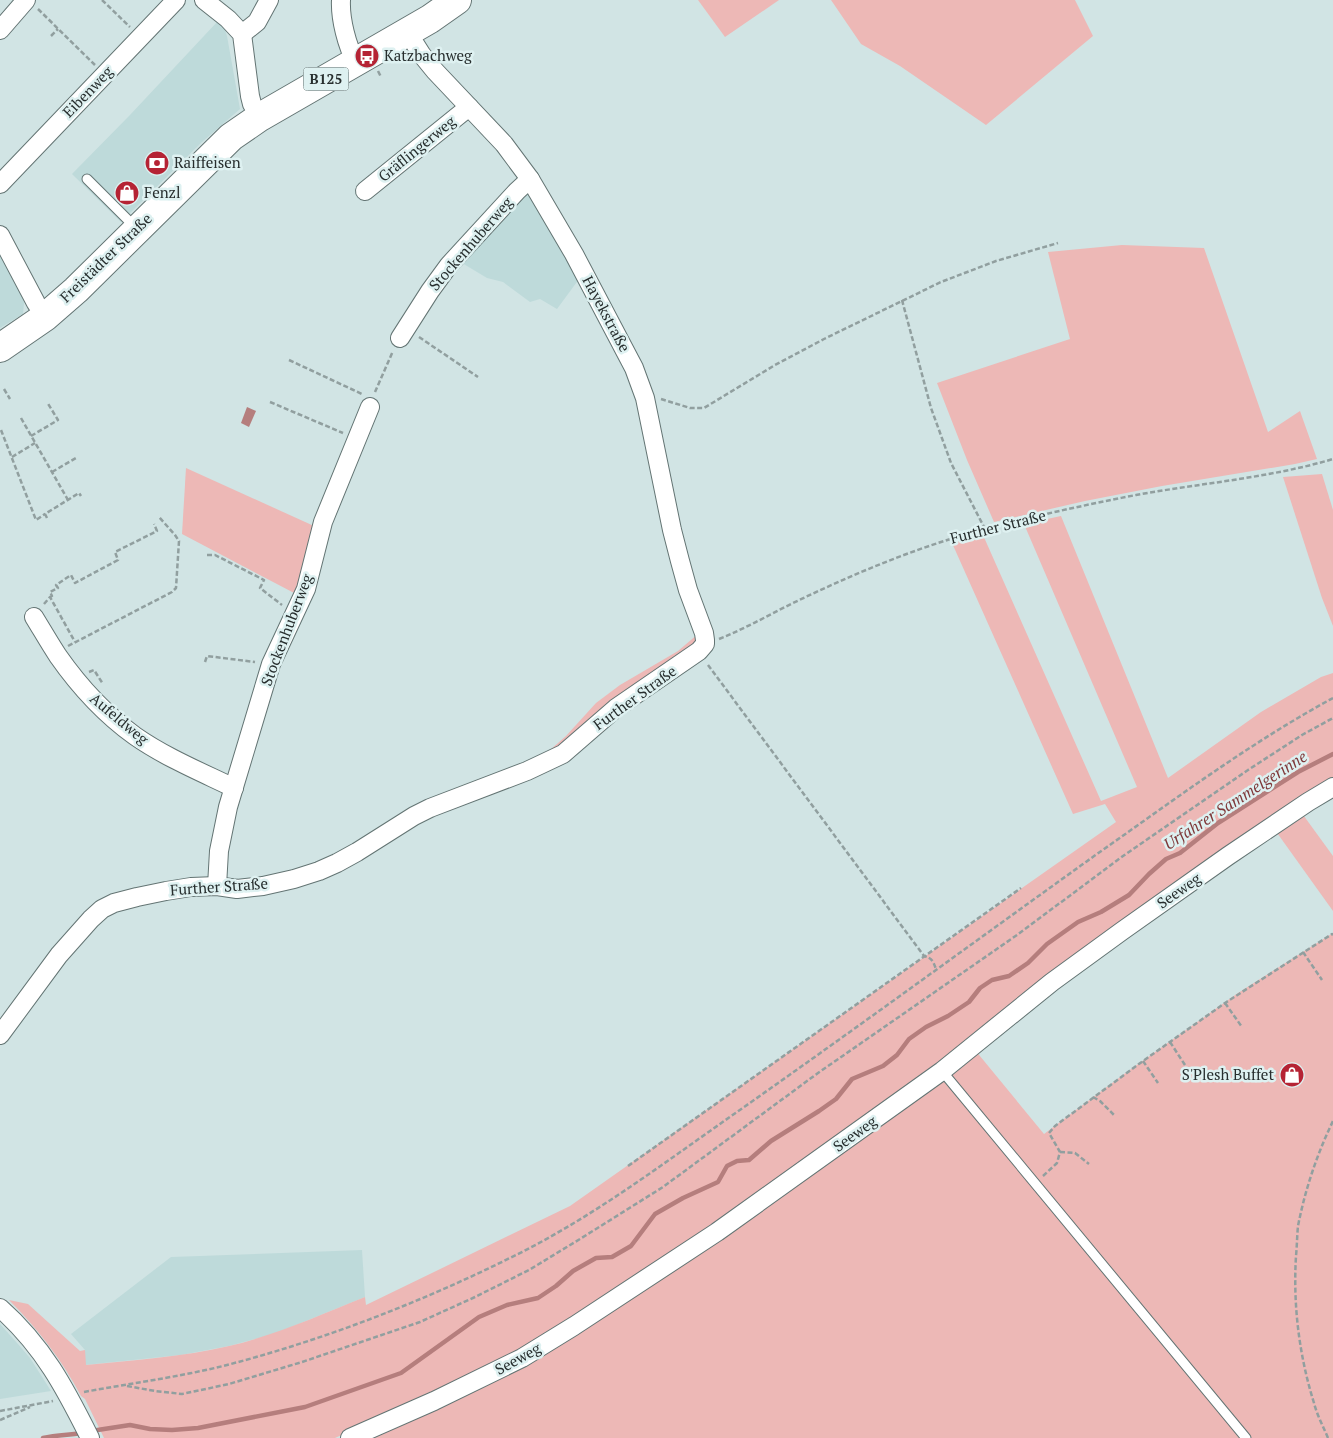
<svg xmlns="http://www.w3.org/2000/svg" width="1333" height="1438" font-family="'PT Serif',serif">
<rect width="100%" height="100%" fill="#d1e4e4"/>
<g fill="#bedada">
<path d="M 218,21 L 224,27 L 227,36 L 240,109 L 202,142 L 121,222 L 72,174 L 130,115 Z"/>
<path d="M 533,191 L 582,275 L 557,309 L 540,299 L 530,302 L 503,282 L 487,278 L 462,263 L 522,193 Z"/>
<path d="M 0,248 L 23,294 L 24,303 L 23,314 L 0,328 Z"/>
<path d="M 362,1250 L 365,1297 L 274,1334 L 229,1346 L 181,1355 L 85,1365 L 85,1350 L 71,1334 L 171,1257 Z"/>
<path d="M 0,1324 L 17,1343 L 30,1358 L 51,1391 L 0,1399 Z"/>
</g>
<g fill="#edb8b6">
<path d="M 698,0 L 779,0 L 725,37 Z"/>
<path d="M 831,0 L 1075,0 L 1093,36 L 986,125 L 900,66 L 861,44 Z"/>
<path d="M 1122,245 L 1204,248 L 1268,432 L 1300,411 L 1317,459 L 1295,464 L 1162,486 L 1085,501 L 994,522 L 967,460 L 937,383 L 1070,339 L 1048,252 Z"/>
<path d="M 186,468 L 314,526 L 296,594 L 182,534 Z"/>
<path d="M 1322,474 L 1333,510 L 1333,626 L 1322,598 L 1283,477 Z"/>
<path d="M 1061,516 L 1168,778 L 1261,712 L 1321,677 L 1333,673 L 1333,781 L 930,1072 L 677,1251 L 502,1361 L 418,1401 L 335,1438 L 104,1438 L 85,1399 L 81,1396 C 62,1360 38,1329 9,1300 L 28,1304 L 80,1351 L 85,1350 L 86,1365 C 134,1360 182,1357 229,1346 C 276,1335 320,1315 365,1297 L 366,1305 L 570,1206 L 1116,822 L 1105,804 L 1073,814 L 952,543 L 983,535 L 1101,801 L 1137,787 L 1024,524 Z"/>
<path d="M 698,634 L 698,643 L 582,734 L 534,764 L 566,736 L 596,703 L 620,685 L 678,651 Z"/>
<path d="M 1301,812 L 1333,856 L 1333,911 L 1275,830 Z"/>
<path d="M 1333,933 L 1333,1438 L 368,1438 L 444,1405 L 975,1050 L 1044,1134 L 1127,1072 L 1238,993 Z"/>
</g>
<path fill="#b57e7d" d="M 247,407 L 256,411 L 249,427 L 241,423 Z"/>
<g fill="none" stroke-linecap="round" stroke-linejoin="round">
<g stroke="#b57e7d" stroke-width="4.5">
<path d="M 91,1431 L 130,1425 L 150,1429 L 172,1430 L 198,1428 L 305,1407 L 401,1373 L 479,1317 L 507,1305 L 538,1298 L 556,1286 L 573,1271 L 596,1258 L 612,1257 L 631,1246 L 655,1214 L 683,1198 L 718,1182 L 727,1166 L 737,1161 L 749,1160 L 771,1141 L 819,1111 L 836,1099 L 852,1079 L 883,1066 L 897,1055 L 909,1039 L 926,1027 L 948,1016 L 969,1002 L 980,988 L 992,980 L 1009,976 L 1028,963 L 1047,944 L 1078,922 L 1101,912 L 1129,895 L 1149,874 L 1166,859 L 1180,853 L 1218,823 L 1298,772 L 1333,754"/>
<path d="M 43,1438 C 56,1435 70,1435 83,1433"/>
</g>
<defs>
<g id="lane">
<path d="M 87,179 L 135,227"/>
<path d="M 942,1071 L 1246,1438"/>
</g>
<g id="street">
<path d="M 204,0 L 228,19 L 242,34 L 250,96 L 252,104 L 260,117"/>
<path d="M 341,0 C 340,19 347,46 356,62"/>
<path d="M 0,30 L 26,0"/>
<path d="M 242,34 L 257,22 L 269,0"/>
<path d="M 0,184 L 176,0"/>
<path d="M 365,191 L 469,107"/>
<path d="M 0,235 L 36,303 L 45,317"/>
<path d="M 400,338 L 430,291 L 449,265 L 517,191 L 530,179"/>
<path d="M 34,617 C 42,630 50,644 58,656 C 79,686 106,715 135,736 C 165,757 201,772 234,788"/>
<path d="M 217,886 L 219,851 L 228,807 L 271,664 L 306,589 L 323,522 L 370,407"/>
<path d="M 0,1035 L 59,955 L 91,919 L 102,909 L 114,903 L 137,897 L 166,891 L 191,887 L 217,886 L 237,889 L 263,886 L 294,879 L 319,871 L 337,863 L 357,852 L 414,816 L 430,808 L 527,771 L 563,754 L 616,708 L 699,651 L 705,644 L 705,640 L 704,633 L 688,590 L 680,561 L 672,530 L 645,398 L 634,368 L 574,254 L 530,179 L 504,144 L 435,71 L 422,55 L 408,33"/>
<path d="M 0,1308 C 43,1346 65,1388 90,1438"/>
<path d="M 350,1438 L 434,1401 L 522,1358 L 574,1326 L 717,1232 L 942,1071 L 1052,982 L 1122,931 L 1228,856 L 1308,802 L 1333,787"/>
</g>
<path id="primary" d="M 0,348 L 45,317 L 76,290 L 231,137 L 260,117 L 430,19 L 457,0"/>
</defs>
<use href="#lane" stroke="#637473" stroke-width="11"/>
<use href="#street" stroke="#637473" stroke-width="20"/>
<use href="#primary" stroke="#637473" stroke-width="30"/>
<g stroke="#919f9f" stroke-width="2.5" stroke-dasharray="5 2.5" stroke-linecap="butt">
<path d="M 102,0 L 130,27"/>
<path d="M 38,9 L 95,65"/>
<path d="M 51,36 L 58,29"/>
<path d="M 378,71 L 381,77"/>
<path d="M 902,300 L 931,408 L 951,463 L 985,529"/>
<path d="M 419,337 L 478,377"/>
<path d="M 289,360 L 362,394"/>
<path d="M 4,389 L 10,399"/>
<path d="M 375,392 L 393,351"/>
<path d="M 661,399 L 690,408 L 704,408 L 775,365 L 824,339 L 941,282 L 996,261 L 1058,243"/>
<path d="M 270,402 L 343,433"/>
<path d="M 21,418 L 68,500"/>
<path d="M 1,430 L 36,520 L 45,514"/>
<path d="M 31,436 L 58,420 L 47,402"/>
<path d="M 12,457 L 35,443"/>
<path d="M 52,472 L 76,458"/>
<path d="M 47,518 L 45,514 L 79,493 L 81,496"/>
<path d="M 207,555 L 215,555 L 264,580 L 260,588 L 282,605"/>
<path d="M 50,597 L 52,596 L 50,592 L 58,588 L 56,585 L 71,575 L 75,583 L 118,560 L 115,552 L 157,531 L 154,524"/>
<path d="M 44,604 L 50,597 L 75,642"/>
<path d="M 719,639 C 744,629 767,616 791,604 C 853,574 917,547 985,529 C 1034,516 1085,505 1136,495 C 1202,483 1269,478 1333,459"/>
<path d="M 68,646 L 172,592 L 176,588 L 179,541 L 175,535 L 159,517"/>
<path d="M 205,662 L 207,656 L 255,662"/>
<path d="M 708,665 L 924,956 C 932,958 933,961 936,969"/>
<path d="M 89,672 L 94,670 L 103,684"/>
<path d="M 1303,952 L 1322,980"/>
<path d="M 1225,1003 L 1242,1027"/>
<path d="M 1170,1042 L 1185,1065"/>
<path d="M 1143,1061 L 1158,1083"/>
<path d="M 1093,1097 L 1100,1101 L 1115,1116"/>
<path d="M 1060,1152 L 1075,1153 L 1089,1164"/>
<path d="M 628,1166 L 1021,888"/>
<path d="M 1043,1176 L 1057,1163 L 1060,1152 L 1049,1133 L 1055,1126 L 1143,1061 L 1225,1003 L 1332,934 L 1333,935"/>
<path d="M 127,1386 L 155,1391 L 182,1394 L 229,1384 L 302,1362 L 420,1322 L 475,1297 L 529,1270 L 580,1239 L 663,1187 L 818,1073 L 1017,935 L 1123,856 L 1248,770 L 1302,735 L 1333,718"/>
<path d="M 84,1392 C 132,1383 180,1377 227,1365 C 330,1338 429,1299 524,1251 C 600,1212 668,1160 737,1112 C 858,1027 977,940 1097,854 C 1174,800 1250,743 1333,698"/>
<path d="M 0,1411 L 53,1401"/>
<path d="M 0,1420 L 30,1407"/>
<path d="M 1328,1438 C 1323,1426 1317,1415 1314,1403 C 1299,1355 1293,1305 1296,1256 C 1297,1246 1297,1236 1298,1226 C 1305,1190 1317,1154 1333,1121"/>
</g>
<use href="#lane" stroke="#fff" stroke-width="9"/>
<use href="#street" stroke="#fff" stroke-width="18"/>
<use href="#primary" stroke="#fff" stroke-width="28"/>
</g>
<defs>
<symbol id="bus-disc" viewBox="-11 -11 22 22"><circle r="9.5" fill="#b52334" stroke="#def1f1"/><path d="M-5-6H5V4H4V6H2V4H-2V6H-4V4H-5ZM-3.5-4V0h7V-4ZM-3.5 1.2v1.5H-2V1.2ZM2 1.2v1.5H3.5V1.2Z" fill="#fff"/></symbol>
<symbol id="bank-disc" viewBox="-11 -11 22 22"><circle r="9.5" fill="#b52334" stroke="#def1f1"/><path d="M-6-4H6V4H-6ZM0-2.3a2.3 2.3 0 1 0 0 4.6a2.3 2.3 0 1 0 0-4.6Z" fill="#fff"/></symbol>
<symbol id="shop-disc" viewBox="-11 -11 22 22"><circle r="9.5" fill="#b52334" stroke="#def1f1"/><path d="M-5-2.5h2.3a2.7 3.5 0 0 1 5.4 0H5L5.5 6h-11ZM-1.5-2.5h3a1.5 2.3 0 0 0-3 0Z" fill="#fff"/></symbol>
</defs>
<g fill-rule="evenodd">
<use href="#bus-disc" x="353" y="42" width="28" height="28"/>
<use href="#bank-disc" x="143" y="149" width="28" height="28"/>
<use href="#shop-disc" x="113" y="179" width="28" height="28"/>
<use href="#shop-disc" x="1278" y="1061" width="28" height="28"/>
</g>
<g text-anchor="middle" stroke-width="5" stroke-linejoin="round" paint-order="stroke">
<rect fill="#def1f1" stroke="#5e6868" stroke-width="1" x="303.5" y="67.5" width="45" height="23" rx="4"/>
<g font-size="14" font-weight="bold" fill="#272e2e">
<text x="326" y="84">B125</text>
</g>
<g font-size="15" fill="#272e2e" stroke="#def1f1" text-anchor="start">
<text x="384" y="61">Katzbachweg</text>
<text x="174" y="168">Raiffeisen</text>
<text x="144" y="198">Fenzl</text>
<text x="1274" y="1080" text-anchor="end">S'Plesh Buffet</text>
</g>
<g font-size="15" fill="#272e2e" stroke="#def1f1">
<text transform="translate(88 92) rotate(-46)" y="5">Eibenweg</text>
<text transform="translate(417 149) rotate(-39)" y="5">Gräflingerweg</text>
<text transform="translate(471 244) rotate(-49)" y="5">Stockenhuberweg</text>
<text transform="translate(106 258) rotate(-44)" y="5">Freistädter Straße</text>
<text transform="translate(606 314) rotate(62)" y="5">Hayekstraße</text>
<text transform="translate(998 527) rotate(-14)" y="5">Further Straße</text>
<text transform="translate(287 630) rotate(-69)" y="5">Stockenhuberweg</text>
<text transform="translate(635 698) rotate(-36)" y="5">Further Straße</text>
<text transform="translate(119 719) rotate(40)" y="5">Aufeldweg</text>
<text transform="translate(219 887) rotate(-4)" y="5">Further Straße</text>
<text transform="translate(1179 891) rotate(-35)" y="5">Seeweg</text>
<text transform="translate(855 1134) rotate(-36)" y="5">Seeweg</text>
<text transform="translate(518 1359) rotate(-29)" y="5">Seeweg</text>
</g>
<g font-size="16" font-style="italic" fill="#7f3839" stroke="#def1f1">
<text transform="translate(1235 800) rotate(-33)" y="6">Urfahrer Sammelgerinne</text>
</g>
</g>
</svg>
